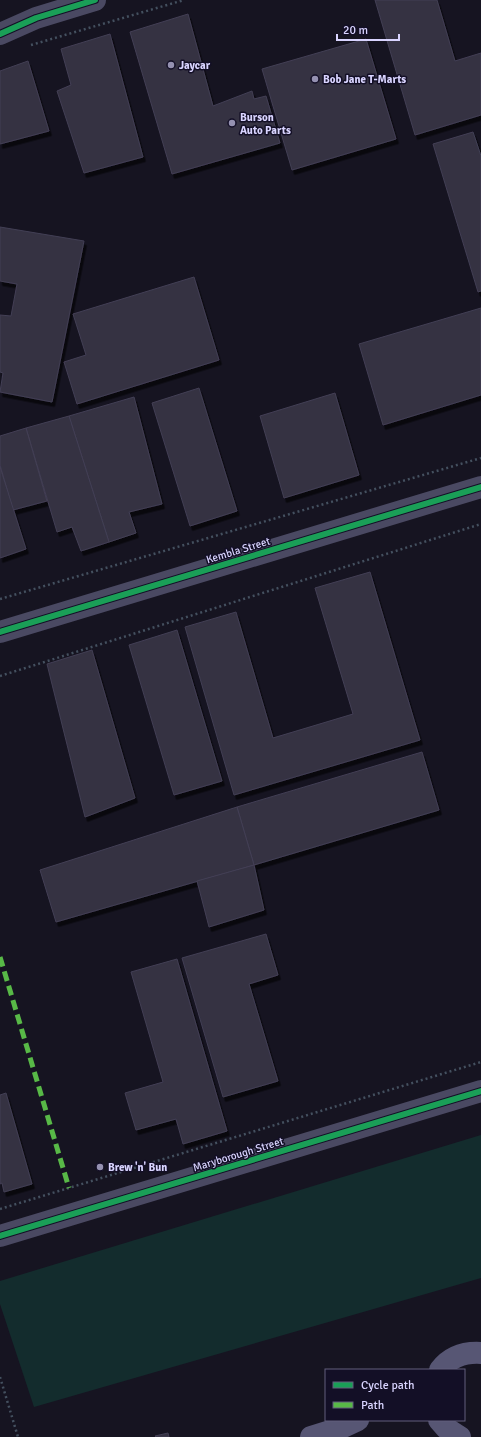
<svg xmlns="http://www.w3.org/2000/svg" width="481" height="1437" font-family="Signika,sans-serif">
<defs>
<filter id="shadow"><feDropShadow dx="2.5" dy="4.5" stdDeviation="0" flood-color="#0009"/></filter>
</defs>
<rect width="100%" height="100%" fill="#161421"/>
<path fill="#132c2d" d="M 481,1135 L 481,1278 L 34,1407 L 0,1304 L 0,1281 Z"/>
<g fill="#343243" stroke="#433f54" filter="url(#shadow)">
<path d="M 375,0 L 437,0 L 455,61 L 481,53 L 481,115 L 415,135 Z"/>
<path d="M 188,14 L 213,106 L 252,91 L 254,99 L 266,96 L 280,143 L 172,174 L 130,32 Z"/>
<path d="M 110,34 L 143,157 L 84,173 L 57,91 L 71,85 L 61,49 Z"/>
<path d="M 366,39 L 396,139 L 292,170 L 262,69 Z"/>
<path d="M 28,61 L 49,131 L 0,144 L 0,71 Z"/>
<path d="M 473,132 L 481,156 L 481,291 L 478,292 L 433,144 Z"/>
<path d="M 0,227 L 84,241 L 52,402 L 0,392 L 3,373 L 0,372 L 0,315 L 11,316 L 17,284 L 0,281 Z"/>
<path d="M 194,277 L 219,360 L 77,404 L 64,362 L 86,355 L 73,314 Z"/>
<path d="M 481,308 L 481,395 L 383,425 L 359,344 Z"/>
<path d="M 199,388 L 237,511 L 190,526 L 152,403 Z"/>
<path d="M 335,393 L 359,475 L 284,498 L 260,416 Z"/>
<path d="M 134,397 L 162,504 L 129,512 L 136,533 L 109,542 L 69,416 Z"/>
<path d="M 69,416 L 109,542 L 81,551 L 72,527 L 57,532 L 26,428 Z"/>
<path d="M 26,428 L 47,501 L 13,510 L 0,465 L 0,436 Z"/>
<path d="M 0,467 L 26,549 L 0,558 Z"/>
<path d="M 370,572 L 420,740 L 234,795 L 185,627 L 236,612 L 273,738 L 353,714 L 315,588 Z"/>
<path d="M 177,630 L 222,781 L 174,795 L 129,645 Z"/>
<path d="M 92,650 L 135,798 L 85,817 L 47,664 Z"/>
<path d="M 422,752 L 439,810 L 254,865 L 237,807 Z"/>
<path d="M 237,807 L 254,865 L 56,922 L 40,870 Z"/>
<path d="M 254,865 L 264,910 L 209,927 L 197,881 Z"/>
<path d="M 266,934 L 278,975 L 249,984 L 278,1081 L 223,1097 L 182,958 Z"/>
<path d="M 177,959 L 227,1131 L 183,1144 L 176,1119 L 136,1130 L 125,1093 L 163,1082 L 131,972 Z"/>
<path d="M 6,1093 L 32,1184 L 4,1192 L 2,1183 L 0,1184 L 0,1095 Z"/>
<path d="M 168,1433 L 169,1437 L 156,1437 L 155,1436 Z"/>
</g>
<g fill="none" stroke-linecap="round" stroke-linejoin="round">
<g stroke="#44505f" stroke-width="2.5" stroke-dasharray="2 3" stroke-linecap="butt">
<path d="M 31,45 L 184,0"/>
<path d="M 0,599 L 481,458"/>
<path d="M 0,676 L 481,524"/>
<path d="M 0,1209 L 481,1062"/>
<path d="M 0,1377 L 18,1437"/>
</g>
<g stroke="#4a4962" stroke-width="22">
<path d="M 0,34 L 36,18 L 95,0"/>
<path d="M 0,632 L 481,487"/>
<path d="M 0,1236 L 481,1091"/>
</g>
<g stroke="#575674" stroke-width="22">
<path d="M 440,1370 C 450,1357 465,1352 481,1353"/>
<path d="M 439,1420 L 446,1428 L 460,1437"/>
<path d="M 311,1437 L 343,1427 L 358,1420"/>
</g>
<path stroke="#58b947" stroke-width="5" stroke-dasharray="10 5" stroke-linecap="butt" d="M 0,957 L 69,1188"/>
<defs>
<g id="cycleway">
<path d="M 0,34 L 36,18 L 95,0"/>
<path d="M 0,632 L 481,487"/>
<path d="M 0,1236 L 481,1091"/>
</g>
</defs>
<use href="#cycleway" stroke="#130f26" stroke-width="8"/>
<use href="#cycleway" stroke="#1a9f57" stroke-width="6"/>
</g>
<g fill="#9591b1" stroke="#130f26" stroke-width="1.5">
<circle cx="171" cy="65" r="4"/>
<circle cx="315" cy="79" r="4"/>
<circle cx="232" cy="123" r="4"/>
<circle cx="100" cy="1167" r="4"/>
</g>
<g text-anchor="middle" stroke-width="3" stroke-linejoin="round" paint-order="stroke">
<g font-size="11" font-weight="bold" fill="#d9d4ff" stroke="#130f26" text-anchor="start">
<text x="179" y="69">Jaycar</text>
<text x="323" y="83">Bob Jane T-Marts</text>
<text x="240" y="121">Burson<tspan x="240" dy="13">Auto Parts</tspan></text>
<text x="108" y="1171">Brew 'n' Bun</text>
</g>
<g font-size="11" fill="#d9d4ff" stroke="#130f26">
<text transform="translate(238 550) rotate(-17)" y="4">Kembla Street</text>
<text transform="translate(238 1154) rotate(-17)" y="4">Maryborough Street</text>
</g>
</g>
<rect x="325" y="1369" width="140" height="52" fill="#130f26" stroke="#625e7d"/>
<rect x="333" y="1382" width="20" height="6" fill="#1a9f57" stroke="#625e7d"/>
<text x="361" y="1389" font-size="12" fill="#d9d4ff">Cycle path</text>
<rect x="333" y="1402" width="20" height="6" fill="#58b947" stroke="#625e7d"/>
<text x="361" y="1409" font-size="12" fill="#d9d4ff">Path</text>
<path d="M337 34v6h62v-6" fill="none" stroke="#d9d4ff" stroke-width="2"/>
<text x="343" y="34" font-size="12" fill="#d9d4ff" stroke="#130f26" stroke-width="3" paint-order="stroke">20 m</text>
</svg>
